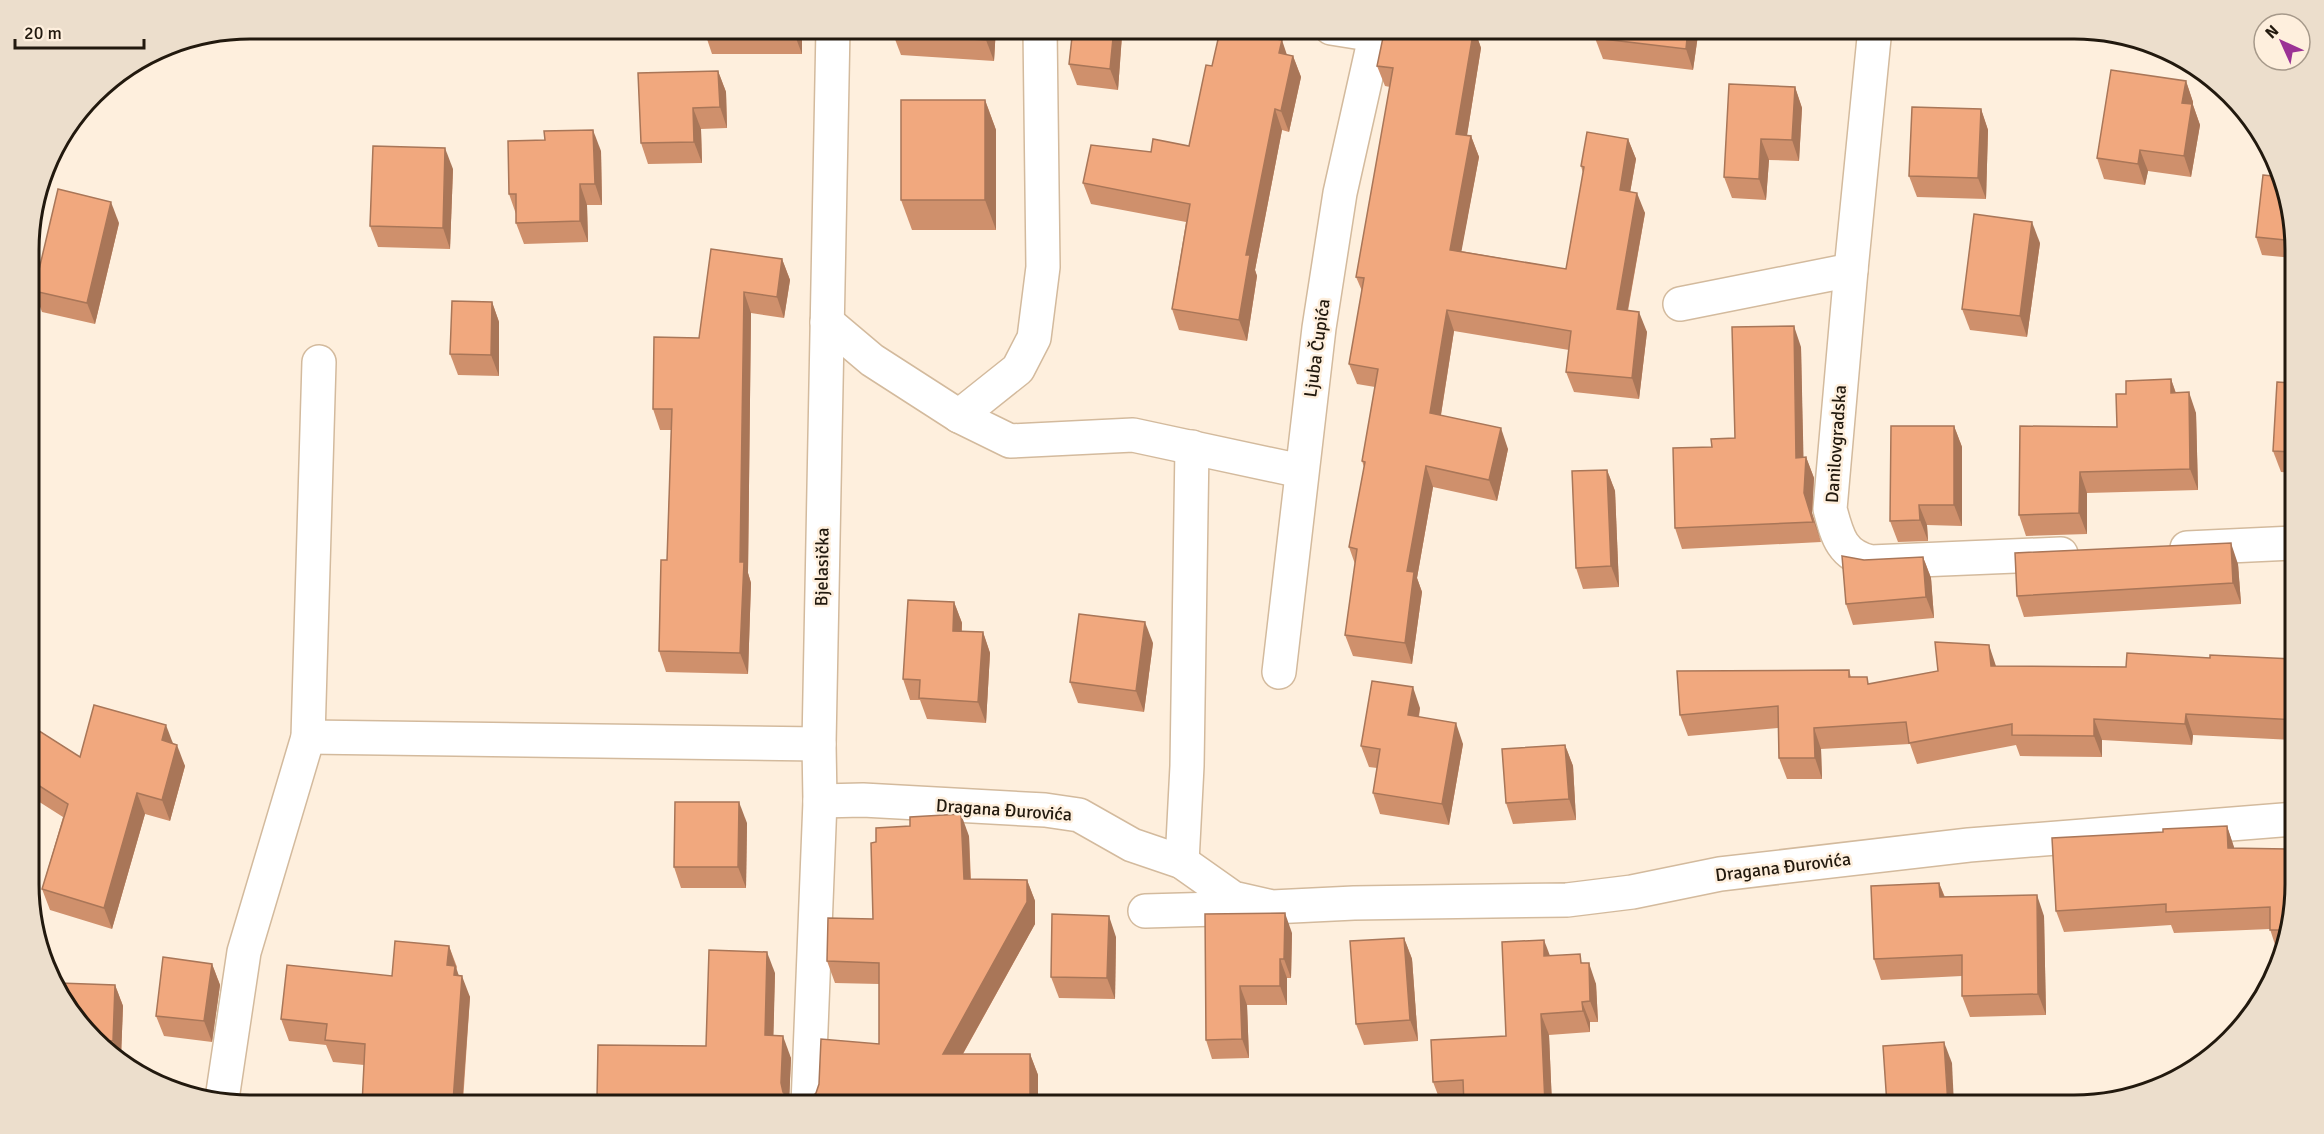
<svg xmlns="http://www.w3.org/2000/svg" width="2324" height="1134" font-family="Signika,sans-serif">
<rect width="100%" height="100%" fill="#feefdd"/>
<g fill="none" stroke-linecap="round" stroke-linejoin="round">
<defs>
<g id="minor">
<path d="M 1331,28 L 1375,35"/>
<path d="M 1875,28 L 1851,270 L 1830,509 C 1837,535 1841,555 1871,562 L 2061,554"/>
<path d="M 1680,304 L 1851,270"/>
<path d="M 827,322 L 872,360 L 959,416 L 1010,441 L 1133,435 L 1301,471"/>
<path d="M 959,416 L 1018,369 L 1034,338 L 1043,267 L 1040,28"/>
<path d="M 2187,548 L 2295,543"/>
<path d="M 1279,672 L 1319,328 L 1340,193 L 1377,28"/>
<path d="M 308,737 L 819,744"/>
<path d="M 820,801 L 863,800 L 1045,810 L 1079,815 L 1132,845 L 1182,862 L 1233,898 L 1272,907 L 1354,903 L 1567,900 L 1632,892 L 1720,874 L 1969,845 L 2295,819"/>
<path d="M 1182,862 L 1187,766 L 1192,447"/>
<path d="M 1145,911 L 1254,908"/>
<path d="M 222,1099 L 244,952 L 308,737 L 319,362"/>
<path d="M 808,1105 L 820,801 L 819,744 L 833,28"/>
</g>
</defs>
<use href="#minor" stroke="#d3ba9d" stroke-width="36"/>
<use href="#minor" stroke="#fff" stroke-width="33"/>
</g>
<g fill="#cf906c">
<path d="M 705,28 L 802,28 L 802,54 L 712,54 L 705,33 Z"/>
<path d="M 893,28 L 996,28 L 994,61 L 901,55 L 893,34 Z"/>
<path d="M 1073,28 L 1120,28 L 1122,35 L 1118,90 L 1077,85 L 1069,64 Z"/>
<path d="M 1474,28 L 1481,48 L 1467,135 L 1471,136 L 1479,157 L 1461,251 L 1566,269 L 1583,173 L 1581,166 L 1628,139 L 1636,159 L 1630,192 L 1645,213 L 1628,311 L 1647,332 L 1639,399 L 1574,392 L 1566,372 L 1569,350 L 1454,331 L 1441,415 L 1508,449 L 1497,501 L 1433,487 L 1417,578 L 1422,592 L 1412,664 L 1353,656 L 1345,635 L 1355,564 L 1349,547 L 1364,467 L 1362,461 L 1375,387 L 1357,384 L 1349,364 L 1362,291 L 1356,277 L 1390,87 L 1385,86 L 1377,66 Z"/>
<path d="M 1699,28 L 1693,70 L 1603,59 L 1595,38 Z"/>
<path d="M 1287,55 L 1293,56 L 1301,77 L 1289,132 L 1282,130 L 1255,270 L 1257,276 L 1247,341 L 1179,330 L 1172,309 L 1186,222 L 1091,204 L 1083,183 L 1151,152 L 1189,146 L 1212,66 Z"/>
<path d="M 718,71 L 726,92 L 727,128 L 701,129 L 702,163 L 648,164 L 641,143 Z"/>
<path d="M 2186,81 L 2193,102 L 2193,105 L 2200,125 L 2191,177 L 2148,171 L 2145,185 L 2104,179 L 2097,158 Z"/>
<path d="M 1795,87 L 1802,108 L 1799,161 L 1769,160 L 1766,200 L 1732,198 L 1724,177 Z"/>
<path d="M 985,100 L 996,130 L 996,230 L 912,230 L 901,200 Z"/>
<path d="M 1981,109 L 1988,130 L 1986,199 L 1917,197 L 1909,176 Z"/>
<path d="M 601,151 L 602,205 L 587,205 L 588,242 L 524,244 L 516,223 L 516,214 L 509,194 Z"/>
<path d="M 453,169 L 450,249 L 378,247 L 370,226 Z"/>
<path d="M 2294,222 L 2294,258 L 2262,255 L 2256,237 Z"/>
<path d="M 119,223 L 95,324 L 42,312 L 34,291 Z"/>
<path d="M 2040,243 L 2027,337 L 1970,330 L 1962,309 Z"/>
<path d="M 711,249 L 782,259 L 790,280 L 784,318 L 751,313 L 748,573 L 751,583 L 748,674 L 666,672 L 659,651 L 667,560 L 671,430 L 660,430 L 653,409 L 699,338 Z"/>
<path d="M 492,302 L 499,322 L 499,376 L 458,375 L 450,354 Z"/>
<path d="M 1801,347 L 1803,457 L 1806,457 L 1814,478 L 1812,513 L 1821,542 L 1682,549 L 1675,528 L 1712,447 L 1735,438 Z"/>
<path d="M 2171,379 L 2176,393 L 2196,413 L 2198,490 L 2087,493 L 2087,534 L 2026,536 L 2019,515 L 2117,427 L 2126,394 Z"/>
<path d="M 2294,383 L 2294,473 L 2281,472 L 2273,451 Z"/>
<path d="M 1954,426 L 1962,447 L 1962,526 L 1927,525 L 1928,541 L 1898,542 L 1890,521 Z"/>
<path d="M 1607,470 L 1615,491 L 1619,587 L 1583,589 L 1576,568 Z"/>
<path d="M 1923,557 L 1931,578 L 1934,618 L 1853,625 L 1846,604 L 1864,560 Z"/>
<path d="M 2238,564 L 2241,604 L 2024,617 L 2017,596 Z"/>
<path d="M 954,602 L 962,623 L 962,631 L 983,632 L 990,653 L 986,723 L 927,719 L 920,700 L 910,700 L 903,679 Z"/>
<path d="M 1153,643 L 1144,712 L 1078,703 L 1070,682 Z"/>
<path d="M 2210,658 L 2295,659 L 2295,740 L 2193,735 L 2192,745 L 2102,740 L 2102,757 L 2020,756 L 2016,745 L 1917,764 L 1910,744 L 1821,749 L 1822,779 L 1787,779 L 1779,758 L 1778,728 L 1688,736 L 1680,715 L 1849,670 L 1851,677 L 1870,684 L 1996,666 L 2126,667 Z"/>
<path d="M 1420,708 L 1419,717 L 1463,744 L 1449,825 L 1380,814 L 1373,793 L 1377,768 L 1369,767 L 1361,746 Z"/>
<path d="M 30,725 L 80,757 L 173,744 L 185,766 L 170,821 L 145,814 L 112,929 L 50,910 L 42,889 L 63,817 L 30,796 Z"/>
<path d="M 1565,745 L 1573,766 L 1576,820 L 1513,824 L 1506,803 Z"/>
<path d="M 747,823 L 746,888 L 681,888 L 674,867 Z"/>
<path d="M 2227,826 L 2234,848 L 2295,884 L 2280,951 L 2277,951 L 2270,929 L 2174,933 L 2171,925 L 2064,932 L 2056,911 L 2163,832 Z"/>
<path d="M 969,836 L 971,879 L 1027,880 L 1035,901 L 1035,924 L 963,1054 L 1030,1054 L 1038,1075 L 1038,1105 L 362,1105 L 364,1065 L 333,1062 L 326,1045 L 289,1041 L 281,1019 L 392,976 L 449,946 L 457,967 L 456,970 L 458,976 L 470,997 L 463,1102 L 597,1098 L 706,1046 L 775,973 L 773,1036 L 791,1058 L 789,1099 L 800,1102 L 809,1100 L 879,1044 L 879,984 L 835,983 L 827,961 Z"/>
<path d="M 1939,883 L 1945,897 L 2044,916 L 2046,1015 L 1970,1017 L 1962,996 L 1962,976 L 1881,980 L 1874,959 Z"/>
<path d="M 1205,914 L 1292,933 L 1291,978 L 1287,978 L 1287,1005 L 1247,1005 L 1249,1058 L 1212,1059 L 1206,1040 Z"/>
<path d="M 1116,937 L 1115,999 L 1059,998 L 1051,977 Z"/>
<path d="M 1404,938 L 1412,959 L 1418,1041 L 1364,1045 L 1356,1024 Z"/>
<path d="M 1549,956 L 1583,963 L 1596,984 L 1598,1022 L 1590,1022 L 1590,1032 L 1549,1035 L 1552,1105 L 1464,1105 L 1463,1101 L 1441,1103 L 1433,1082 L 1506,1036 Z"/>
<path d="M 212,964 L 220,985 L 212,1042 L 164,1036 L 156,1016 Z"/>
<path d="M 115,985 L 123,1006 L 121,1057 L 74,1018 Z"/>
</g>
<g fill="#a97658">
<path d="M 794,28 L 802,28 L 802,54 L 794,33 Z"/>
<path d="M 987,28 L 996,28 L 994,61 L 986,40 Z"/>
<path d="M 1114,28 L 1120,28 L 1122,35 L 1118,90 L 1110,69 Z"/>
<path d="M 1474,28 L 1481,48 L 1464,154 L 1456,134 Z"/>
<path d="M 1688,28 L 1699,28 L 1693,70 L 1686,49 Z"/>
<path d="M 1282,40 L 1289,61 L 1279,53 Z"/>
<path d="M 1293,56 L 1301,77 L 1289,132 L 1281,111 Z"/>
<path d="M 718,71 L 726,92 L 727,128 L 720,107 Z"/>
<path d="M 2186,81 L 2193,102 L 2193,105 L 2200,125 L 2191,177 L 2184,156 L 2182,103 Z"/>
<path d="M 1795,87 L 1802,108 L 1799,161 L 1792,140 Z"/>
<path d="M 985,100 L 996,130 L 996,230 L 985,200 Z"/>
<path d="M 693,108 L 701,129 L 702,163 L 694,142 Z"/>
<path d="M 1275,109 L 1282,130 L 1255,270 L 1257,276 L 1247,341 L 1239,320 L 1246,255 Z"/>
<path d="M 1981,109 L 1988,130 L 1986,199 L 1978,178 Z"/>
<path d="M 593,130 L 601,151 L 602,205 L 595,184 Z"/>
<path d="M 1471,136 L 1479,157 L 1458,270 L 1450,250 Z"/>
<path d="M 1628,139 L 1636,159 L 1627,210 L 1620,190 Z"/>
<path d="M 1761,139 L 1769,160 L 1766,200 L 1759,179 Z"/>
<path d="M 445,148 L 453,169 L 450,249 L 443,228 Z"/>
<path d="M 2140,150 L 2148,171 L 2145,185 L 2138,164 Z"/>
<path d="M 580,184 L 587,205 L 588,242 L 580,221 Z"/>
<path d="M 1637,193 L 1645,213 L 1624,330 L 1617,309 Z"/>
<path d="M 111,202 L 119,223 L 95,324 L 87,303 Z"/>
<path d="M 2032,222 L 2040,243 L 2027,337 L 2020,316 Z"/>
<path d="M 782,259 L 790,280 L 784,318 L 777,297 Z"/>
<path d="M 744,292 L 751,313 L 748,573 L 751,583 L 748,674 L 740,653 L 740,562 Z"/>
<path d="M 492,302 L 499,322 L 499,376 L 491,355 Z"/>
<path d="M 1447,310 L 1454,331 L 1438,433 L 1430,413 Z"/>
<path d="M 1639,312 L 1647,332 L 1639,399 L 1632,378 Z"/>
<path d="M 1794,326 L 1801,347 L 1804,479 L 1796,458 Z"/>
<path d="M 2171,379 L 2178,400 L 2171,393 Z"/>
<path d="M 2189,392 L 2196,413 L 2198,490 L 2190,469 Z"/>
<path d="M 1954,426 L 1962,447 L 1962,526 L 1954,505 Z"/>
<path d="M 1501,428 L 1508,449 L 1497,501 L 1489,480 Z"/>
<path d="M 1806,457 L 1814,478 L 1812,513 L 1821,542 L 1804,493 Z"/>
<path d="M 1426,466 L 1433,487 L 1417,578 L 1422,592 L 1412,664 L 1405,643 L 1407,571 Z"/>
<path d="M 1607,470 L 1615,491 L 1619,587 L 1611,566 Z"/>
<path d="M 2080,472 L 2087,493 L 2087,534 L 2079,513 Z"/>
<path d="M 1919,505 L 1927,525 L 1928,541 L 1920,520 Z"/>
<path d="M 2231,543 L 2238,564 L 2241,604 L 2233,583 Z"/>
<path d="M 1923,557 L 1931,578 L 1934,618 L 1926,597 Z"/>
<path d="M 954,602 L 962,623 L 960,652 L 953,631 Z"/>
<path d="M 1145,622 L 1153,643 L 1144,712 L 1136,691 Z"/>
<path d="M 983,632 L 990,653 L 986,723 L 978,702 Z"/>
<path d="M 1989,645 L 1996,666 L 1991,666 Z"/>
<path d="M 1413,687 L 1420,708 L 1415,736 L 1408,715 Z"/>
<path d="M 2186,714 L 2193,735 L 2192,745 L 2185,724 Z"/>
<path d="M 2094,719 L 2102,740 L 2102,757 L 2094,736 Z"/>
<path d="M 1456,723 L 1463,744 L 1449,825 L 1442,804 Z"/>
<path d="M 166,725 L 174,746 L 162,740 Z"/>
<path d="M 1814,728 L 1821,749 L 1822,779 L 1815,758 Z"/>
<path d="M 177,745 L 185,766 L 170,821 L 162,800 Z"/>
<path d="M 1565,745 L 1573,766 L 1576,820 L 1569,799 Z"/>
<path d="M 137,793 L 145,814 L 112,929 L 104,908 Z"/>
<path d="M 739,802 L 747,823 L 746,888 L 738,867 Z"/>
<path d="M 961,814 L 969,836 L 971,901 L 964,879 Z"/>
<path d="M 2227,826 L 2234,847 L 2235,869 L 2228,848 Z"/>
<path d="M 1027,880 L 1035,901 L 1035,924 L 951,1075 L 943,1054 Z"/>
<path d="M 1939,883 L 1947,904 L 1940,897 Z"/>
<path d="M 2037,895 L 2044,916 L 2046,1015 L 2038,994 Z"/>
<path d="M 1285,913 L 1292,933 L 1291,978 L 1284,959 Z"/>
<path d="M 1109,916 L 1116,937 L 1115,999 L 1107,978 Z"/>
<path d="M 1404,938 L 1412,959 L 1418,1041 L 1410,1020 Z"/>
<path d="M 1544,940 L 1552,961 L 1544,956 Z"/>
<path d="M 449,946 L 462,985 L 462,976 L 470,997 L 462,1105 L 453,1102 L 447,965 Z"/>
<path d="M 767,952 L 775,973 L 773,1056 L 765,1035 Z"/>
<path d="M 1280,959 L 1287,978 L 1287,1005 L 1280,986 Z"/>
<path d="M 1589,963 L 1596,984 L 1598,1022 L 1590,1001 Z"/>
<path d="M 212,964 L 220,985 L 212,1042 L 204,1021 Z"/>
<path d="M 115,985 L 123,1006 L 121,1057 L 119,1055 L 113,1041 Z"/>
<path d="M 1240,986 L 1247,1005 L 1249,1058 L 1242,1039 Z"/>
<path d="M 1582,1002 L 1590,1022 L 1590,1032 L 1583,1011 Z"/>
<path d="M 1541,1014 L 1549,1035 L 1552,1105 L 1546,1105 L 1545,1104 Z"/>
<path d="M 783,1036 L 791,1058 L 789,1105 L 783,1092 L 781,1083 Z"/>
<path d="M 1944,1042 L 1952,1063 L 1954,1105 L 1948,1105 Z"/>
<path d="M 1030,1054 L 1038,1075 L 1038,1105 L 1030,1105 Z"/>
</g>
<g fill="#f1a87e" stroke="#a97658" stroke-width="1.5">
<rect x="705" y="28" width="89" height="5"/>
<path d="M 893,28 L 987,28 L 986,40 L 893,34 Z"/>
<path d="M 1073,28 L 1114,28 L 1110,69 L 1069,64 Z"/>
<path d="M 1385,28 L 1474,28 L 1456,134 L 1471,136 L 1450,250 L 1566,269 L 1584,167 L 1581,166 L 1587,132 L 1628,139 L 1620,190 L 1637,193 L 1617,309 L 1639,312 L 1632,378 L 1566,372 L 1571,331 L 1447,310 L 1430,413 L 1501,428 L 1489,480 L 1426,466 L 1407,571 L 1414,572 L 1405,643 L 1345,635 L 1357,549 L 1349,547 L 1365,462 L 1362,461 L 1378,369 L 1349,364 L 1364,278 L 1356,277 L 1393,68 L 1377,66 Z"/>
<path d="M 1596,28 L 1688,28 L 1686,49 L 1595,38 Z"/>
<path d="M 1236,31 L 1282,40 L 1279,53 L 1293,56 L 1281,111 L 1275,109 L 1246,255 L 1250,255 L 1239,320 L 1172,309 L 1190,204 L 1083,183 L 1091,145 L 1151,152 L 1153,139 L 1189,146 L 1206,65 L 1212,66 L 1219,35 L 1234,39 Z"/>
<path d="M 2111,70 L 2186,81 L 2182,103 L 2192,104 L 2184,156 L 2140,150 L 2138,164 L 2097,158 Z"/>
<path d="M 718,71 L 720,107 L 693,108 L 694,142 L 641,143 L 638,73 Z"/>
<path d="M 1729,84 L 1795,87 L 1792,140 L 1761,139 L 1759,179 L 1724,177 Z"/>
<rect x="901" y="100" width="84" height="100"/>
<path d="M 1912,107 L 1981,109 L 1978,178 L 1909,176 Z"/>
<path d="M 593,130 L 595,184 L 580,184 L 580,221 L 516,223 L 516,194 L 509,194 L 508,141 L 545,140 L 544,131 Z"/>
<path d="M 373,146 L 445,148 L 443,228 L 370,226 Z"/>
<path d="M 2263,175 L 2282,177 L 2294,222 L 2294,241 L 2256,237 Z"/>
<path d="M 58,189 L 111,202 L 87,303 L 34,291 Z"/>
<path d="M 1974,214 L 2032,222 L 2020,316 L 1962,309 Z"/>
<path d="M 711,249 L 782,259 L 777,297 L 744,292 L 740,562 L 744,562 L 740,653 L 659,651 L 661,560 L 667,560 L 672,409 L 653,409 L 654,337 L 699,338 Z"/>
<path d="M 452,301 L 492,302 L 491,355 L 450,354 Z"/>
<path d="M 1794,326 L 1796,458 L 1806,457 L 1804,493 L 1813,522 L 1675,528 L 1673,448 L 1712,447 L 1711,439 L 1735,438 L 1732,327 Z"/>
<path d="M 2171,379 L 2171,393 L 2189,392 L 2190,469 L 2080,472 L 2079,513 L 2019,515 L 2020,426 L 2117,427 L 2116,394 L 2126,394 L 2126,381 Z"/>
<path d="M 2277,382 L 2294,383 L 2294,452 L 2273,451 Z"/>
<path d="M 1891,426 L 1954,426 L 1954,505 L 1919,505 L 1920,520 L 1890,521 Z"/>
<path d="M 1607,470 L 1611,566 L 1576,568 L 1572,471 Z"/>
<path d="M 2231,543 L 2233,583 L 2017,596 L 2015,553 Z"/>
<path d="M 1842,556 L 1864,560 L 1923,557 L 1926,597 L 1846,604 Z"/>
<path d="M 908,600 L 954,602 L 953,631 L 983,632 L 978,702 L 919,698 L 920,680 L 903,679 Z"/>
<path d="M 1079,614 L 1145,622 L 1136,691 L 1070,682 Z"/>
<path d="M 1935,642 L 1989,645 L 1991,666 L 2126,667 L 2127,653 L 2210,658 L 2210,655 L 2295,659 L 2295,720 L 2186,714 L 2185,724 L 2094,719 L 2094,736 L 2012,735 L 2012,724 L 1909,743 L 1906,722 L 1814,728 L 1815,758 L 1779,758 L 1778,706 L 1680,715 L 1677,671 L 1849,670 L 1849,677 L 1867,677 L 1868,684 L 1938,671 Z"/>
<path d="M 1372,681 L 1413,687 L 1408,715 L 1456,723 L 1442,804 L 1373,793 L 1380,749 L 1361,746 Z"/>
<path d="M 94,705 L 166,725 L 162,740 L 177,745 L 162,800 L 137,793 L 104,908 L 42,889 L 68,804 L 30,780 L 30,725 L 80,757 Z"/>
<path d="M 1565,745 L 1569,799 L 1506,803 L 1502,749 Z"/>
<path d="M 675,802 L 739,802 L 738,867 L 674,867 Z"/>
<path d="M 961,814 L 964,879 L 1027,880 L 1027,902 L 943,1054 L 1030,1054 L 1030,1105 L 792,1105 L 773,1104 L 773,1105 L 745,1105 L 661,1097 L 661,1105 L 362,1105 L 365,1044 L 325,1040 L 327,1024 L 281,1019 L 287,965 L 392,976 L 395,941 L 449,946 L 447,965 L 455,966 L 454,975 L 462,976 L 453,1102 L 597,1098 L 598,1045 L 706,1046 L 709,950 L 767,952 L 765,1035 L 783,1036 L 781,1083 L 783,1092 L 790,1099 L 800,1102 L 809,1100 L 816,1093 L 819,1084 L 821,1039 L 879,1044 L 879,963 L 827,961 L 828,918 L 873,919 L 871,843 L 876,842 L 876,828 L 910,826 L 910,817 Z"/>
<path d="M 2227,826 L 2228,848 L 2295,849 L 2295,884 L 2285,930 L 2270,930 L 2270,907 L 2166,912 L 2166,904 L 2056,911 L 2052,838 L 2163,832 L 2163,829 Z"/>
<path d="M 1939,883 L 1940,897 L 2037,895 L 2038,994 L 1962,996 L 1962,955 L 1874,959 L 1871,886 Z"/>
<path d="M 1285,913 L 1284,959 L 1280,959 L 1280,986 L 1240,986 L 1242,1039 L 1206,1040 L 1205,914 Z"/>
<path d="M 1052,914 L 1109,916 L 1107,978 L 1051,977 Z"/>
<path d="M 1404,938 L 1410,1020 L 1356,1024 L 1350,941 Z"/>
<path d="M 1544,940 L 1544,956 L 1580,954 L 1581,963 L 1589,963 L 1590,1001 L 1582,1002 L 1583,1011 L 1541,1014 L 1545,1104 L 1517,1105 L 1464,1105 L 1463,1080 L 1433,1082 L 1431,1040 L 1506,1036 L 1502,942 Z"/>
<path d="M 163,957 L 212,964 L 204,1021 L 156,1016 Z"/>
<path d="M 59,983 L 115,985 L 113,1041 L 101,1040 L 74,1018 Z"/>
<path d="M 1944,1042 L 1948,1105 L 1887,1105 L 1883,1046 Z"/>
</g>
<g text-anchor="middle" stroke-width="5" stroke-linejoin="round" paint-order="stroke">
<g font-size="18" fill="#22190e" stroke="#feefdd">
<text transform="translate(1317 348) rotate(-82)" y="6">Ljuba Čupića</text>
<text transform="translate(1836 444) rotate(-86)" y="6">Danilovgradska</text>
<text transform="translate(822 567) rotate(-89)" y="6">Bjelasička</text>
<text transform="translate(1004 810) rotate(4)" y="6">Dragana Đurovića</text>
<text transform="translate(1783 867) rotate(-7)" y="6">Dragana Đurovića</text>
</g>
</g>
<path d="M0 0H2324V1134H0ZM250 39H2074A211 211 0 0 1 2285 250V884A211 211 0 0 1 2074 1095H250A211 211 0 0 1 39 884V250A211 211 0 0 1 250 39Z" fill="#ecdecc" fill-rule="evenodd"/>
<path fill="none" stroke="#22190e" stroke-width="3" d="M250 39H2074A211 211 0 0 1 2285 250V884A211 211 0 0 1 2074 1095H250A211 211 0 0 1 39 884V250A211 211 0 0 1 250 39Z"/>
<g transform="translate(2282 42) rotate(315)"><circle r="28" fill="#feefdd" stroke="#a6998a" stroke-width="1.5"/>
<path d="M0-4.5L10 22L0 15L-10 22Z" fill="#9b3295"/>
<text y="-9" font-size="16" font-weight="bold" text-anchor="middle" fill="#22190e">N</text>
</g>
<path d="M15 39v9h129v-9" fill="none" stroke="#22190e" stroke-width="3"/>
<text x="24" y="39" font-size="18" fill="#22190e" stroke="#feefdd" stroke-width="4.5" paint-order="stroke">20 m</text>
</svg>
